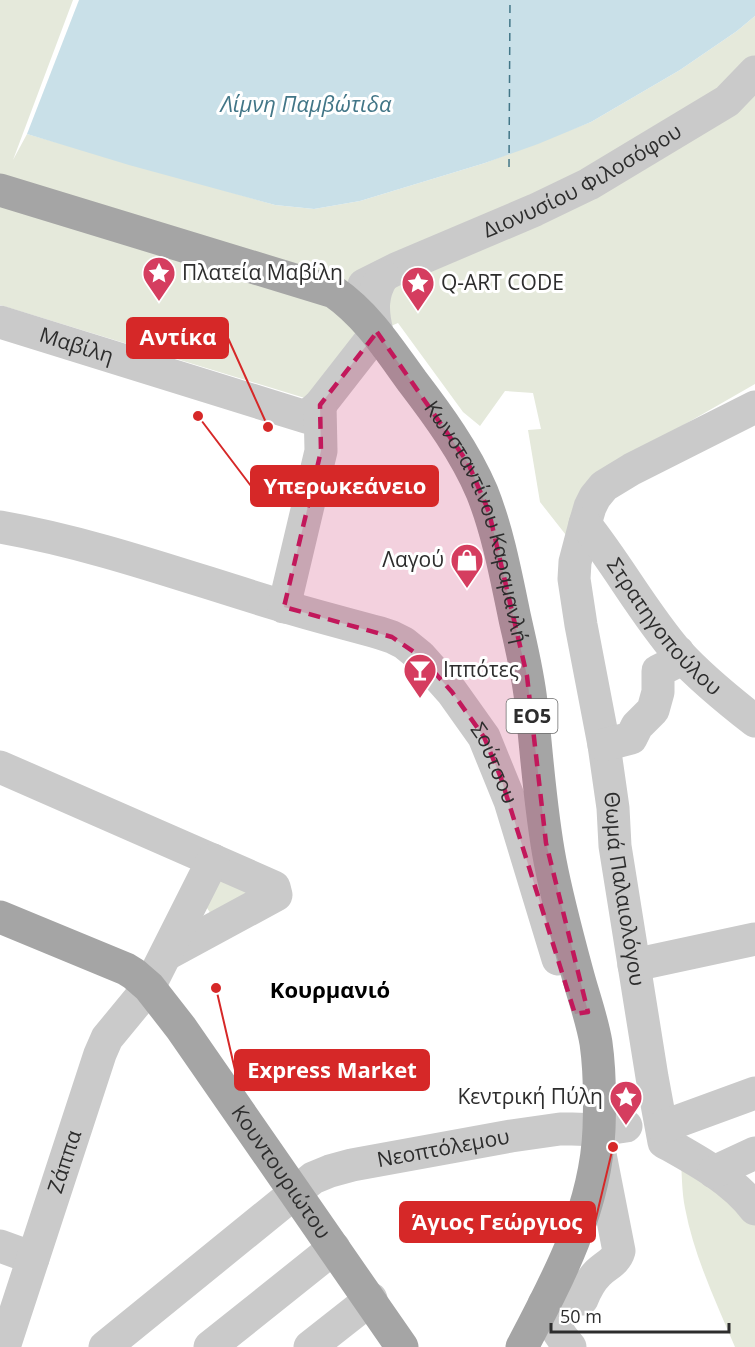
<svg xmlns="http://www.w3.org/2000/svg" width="755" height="1347" font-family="'Open Sans',sans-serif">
<rect width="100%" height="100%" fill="#fff"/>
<g fill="#e5e9db">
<path d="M 0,0 L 73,0 L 13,160 L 27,134 L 275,205 L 314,209 L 360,201 L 485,163 L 591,122 L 680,70 L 737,31 L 755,16 L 755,384 L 640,450 L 573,544 L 540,502 L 528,430 L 541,429 L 533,393 L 505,391 L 480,426 L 463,412 L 398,323 L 360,339 L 308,399 L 0,305 Z"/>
<path d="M 214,877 L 249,892 L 211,914 L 201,899 Z"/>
<path d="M 681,1162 L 755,1218 L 755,1347 L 735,1347 C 716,1302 694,1256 685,1208 C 682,1193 682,1177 681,1162 Z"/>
</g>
<path fill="#c9e0e8" d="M 79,0 L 755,0 L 755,16 L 737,31 L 680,70 L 591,122 L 538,144 L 485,163 L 360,201 L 314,209 L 275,205 L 129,165 L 27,134 Z"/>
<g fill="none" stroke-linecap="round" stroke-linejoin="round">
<path stroke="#427687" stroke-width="1.5" stroke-dasharray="8 6" stroke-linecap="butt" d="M 509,167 L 510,0"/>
<g stroke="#cacaca" stroke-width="33">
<path id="s1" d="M 364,285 L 396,269 L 535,210 L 589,184 L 727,101 L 755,72"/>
<path id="s2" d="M 0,322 L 306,417 L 320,405 L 377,332 C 372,312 371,294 383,276"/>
<path id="s3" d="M 755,407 L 632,469 L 604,486 L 595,497 L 590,507 L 585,524 L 575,562 L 574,579 L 581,625 L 604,745 L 613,808 L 615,846 L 652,1077 L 664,1142 C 696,1160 732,1179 755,1209"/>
<path id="s4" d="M 585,524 C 618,565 644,614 679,654 C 702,679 728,700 755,721"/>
<path id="s5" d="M 0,527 C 97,544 189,578 283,606 C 315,616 348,624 380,633 L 392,637 L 404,643 L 420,656 L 452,692 L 484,737 L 510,801 L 558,959"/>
<path d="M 284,607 L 321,451 L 320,405"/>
<path d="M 604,745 L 631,738 L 637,726 L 653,710 L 658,692 L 658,671 L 674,663 L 678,652"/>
<path d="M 0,767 L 274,887 L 276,895 L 167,954"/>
<path d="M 634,965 L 755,939"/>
<path d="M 662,1127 L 755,1093"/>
<path d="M 714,1172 L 755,1153"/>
<path d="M 0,1246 L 33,1258"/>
<path d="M 554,1285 L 582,1299 C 586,1289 591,1280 598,1273 C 606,1265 616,1262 619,1251 L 598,1144"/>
<path d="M 544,1304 C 551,1321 558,1334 570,1347"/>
<path id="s6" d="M 4,1347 L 100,1054 L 107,1038 L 149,987 L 213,860"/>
<path id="s7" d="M 105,1347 L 313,1178 L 330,1171 L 352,1165 L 511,1136 L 560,1129 L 572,1129 L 599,1130 L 626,1126"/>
<path d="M 210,1347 L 334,1248"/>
<path d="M 310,1347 L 371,1299"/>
</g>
<g stroke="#a5a5a5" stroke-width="33">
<path id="s8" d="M 0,190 L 334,292 C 367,315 388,348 412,381 C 438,415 465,452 482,492 C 498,532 506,576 515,619 C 521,646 528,674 531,702 C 537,755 540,809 550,861 C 557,898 567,935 577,972 C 583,995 592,1019 596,1043 C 600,1071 600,1101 599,1129 C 596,1208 558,1279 522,1347"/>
<path id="s9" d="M 0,917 L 126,969 L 134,974 L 149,987 L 181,1028 L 402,1347"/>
</g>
</g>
<path fill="#c2185b" fill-opacity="0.2" stroke="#c2185b" stroke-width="4.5" stroke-dasharray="12 8" stroke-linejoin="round" d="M 377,332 L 468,463 L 489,512 L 527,676 L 546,843 L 588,1012 L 575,1014 L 501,778 L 484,737 L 452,692 L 420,656 L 392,637 L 284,607 L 321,451 L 320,405 Z"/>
<defs>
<symbol id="sight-pin" viewBox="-11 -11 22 30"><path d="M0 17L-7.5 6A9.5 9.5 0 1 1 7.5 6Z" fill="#d53d5f" stroke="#fff"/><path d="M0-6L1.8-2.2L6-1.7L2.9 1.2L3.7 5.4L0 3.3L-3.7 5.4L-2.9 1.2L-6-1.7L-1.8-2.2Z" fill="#fff"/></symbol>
<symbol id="shop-pin" viewBox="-11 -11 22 30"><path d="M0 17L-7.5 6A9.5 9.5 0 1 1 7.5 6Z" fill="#d53d5f" stroke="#fff"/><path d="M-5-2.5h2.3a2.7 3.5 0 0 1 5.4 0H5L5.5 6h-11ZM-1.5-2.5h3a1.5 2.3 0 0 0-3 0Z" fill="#fff"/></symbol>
<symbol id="bar-pin" viewBox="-11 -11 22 30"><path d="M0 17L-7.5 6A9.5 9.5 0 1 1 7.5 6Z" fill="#d53d5f" stroke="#fff"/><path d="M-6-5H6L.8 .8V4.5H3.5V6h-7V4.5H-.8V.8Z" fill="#fff"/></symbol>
</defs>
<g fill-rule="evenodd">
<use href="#sight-pin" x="140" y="254" width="38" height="52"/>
<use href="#sight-pin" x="399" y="264" width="38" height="52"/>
<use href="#shop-pin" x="448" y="541" width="38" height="52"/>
<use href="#bar-pin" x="401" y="651" width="38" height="52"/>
<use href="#sight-pin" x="607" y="1078" width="38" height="52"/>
</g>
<g text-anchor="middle" stroke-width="6" stroke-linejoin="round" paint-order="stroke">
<rect fill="#fff" stroke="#6c6c6c" stroke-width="1.5" x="506.5" y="699" width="51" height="34" rx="4.5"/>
<g font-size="20" font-weight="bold" fill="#2d2d2d">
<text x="532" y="723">ΕΟ5</text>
</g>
<g font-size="21" fill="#2d2d2d" stroke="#fff">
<text dy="7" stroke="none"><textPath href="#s1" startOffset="242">Διονυσίου Φιλοσόφου</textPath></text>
<text dy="7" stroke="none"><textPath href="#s2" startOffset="80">Μαβίλη</textPath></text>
<text dy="7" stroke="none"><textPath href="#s8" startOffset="626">Κωνσταντίνου Καραμανλή</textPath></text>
<text dy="7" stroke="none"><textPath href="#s4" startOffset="130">Στρατηγοπούλου</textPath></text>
<text dy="7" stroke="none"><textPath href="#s5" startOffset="573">Σούτσου</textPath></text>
<text dy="7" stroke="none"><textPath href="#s3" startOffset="584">Θωμά Παλαιολόγου</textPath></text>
<text dy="7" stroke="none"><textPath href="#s7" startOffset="402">Νεοπτόλεμου</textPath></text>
<text dy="7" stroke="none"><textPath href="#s6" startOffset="195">Ζάππα</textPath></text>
<text dy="7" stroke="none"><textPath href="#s9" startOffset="393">Κουντουριώτου</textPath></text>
</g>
<g font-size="21" fill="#2d2d2d" stroke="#fff" text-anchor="start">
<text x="182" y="280">Πλατεία Μαβίλη</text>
<text x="441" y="290">Q-ART CODE</text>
<text x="444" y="567" text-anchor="end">Λαγού</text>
<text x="443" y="677">Ιππότες</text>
<text x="603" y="1104" text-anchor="end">Κεντρική Πύλη</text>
</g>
<g font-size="22" font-style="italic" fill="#427687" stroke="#fff">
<text x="306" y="112">Λίμνη Παμβώτιδα</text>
</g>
<g font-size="22" font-weight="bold" fill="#000" stroke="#fff">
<text x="330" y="998">Κουρμανιό</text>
</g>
</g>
<path fill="none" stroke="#d62828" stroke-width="2" d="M268 427L228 338M198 416L251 486M216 988L235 1070M613 1147L595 1222"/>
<g fill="#d62828" stroke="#fff" stroke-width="2">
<circle cx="268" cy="427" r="6"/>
<circle cx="198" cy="416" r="6"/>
<circle cx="216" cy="988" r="6"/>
<circle cx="613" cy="1147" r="6"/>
</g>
<g fill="#d62828" stroke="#d62828" stroke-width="2">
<rect x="127" y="318" width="101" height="40" rx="6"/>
<rect x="251" y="466" width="187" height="40" rx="6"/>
<rect x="235" y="1050" width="194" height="40" rx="6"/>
<rect x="400" y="1202" width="195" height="40" rx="6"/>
</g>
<g font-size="22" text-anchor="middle" font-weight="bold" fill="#fff">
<text x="178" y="345">Αντίκα</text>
<text x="345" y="494">Υπερωκεάνειο</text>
<text x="332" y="1078">Express Market</text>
<text x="497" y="1230">Άγιος Γεώργιος</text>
</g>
<path d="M551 1323v9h178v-9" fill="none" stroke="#2d2d2d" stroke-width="3"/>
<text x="560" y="1323" font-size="18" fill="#2d2d2d" stroke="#ffffff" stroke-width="4.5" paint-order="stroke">50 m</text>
</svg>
